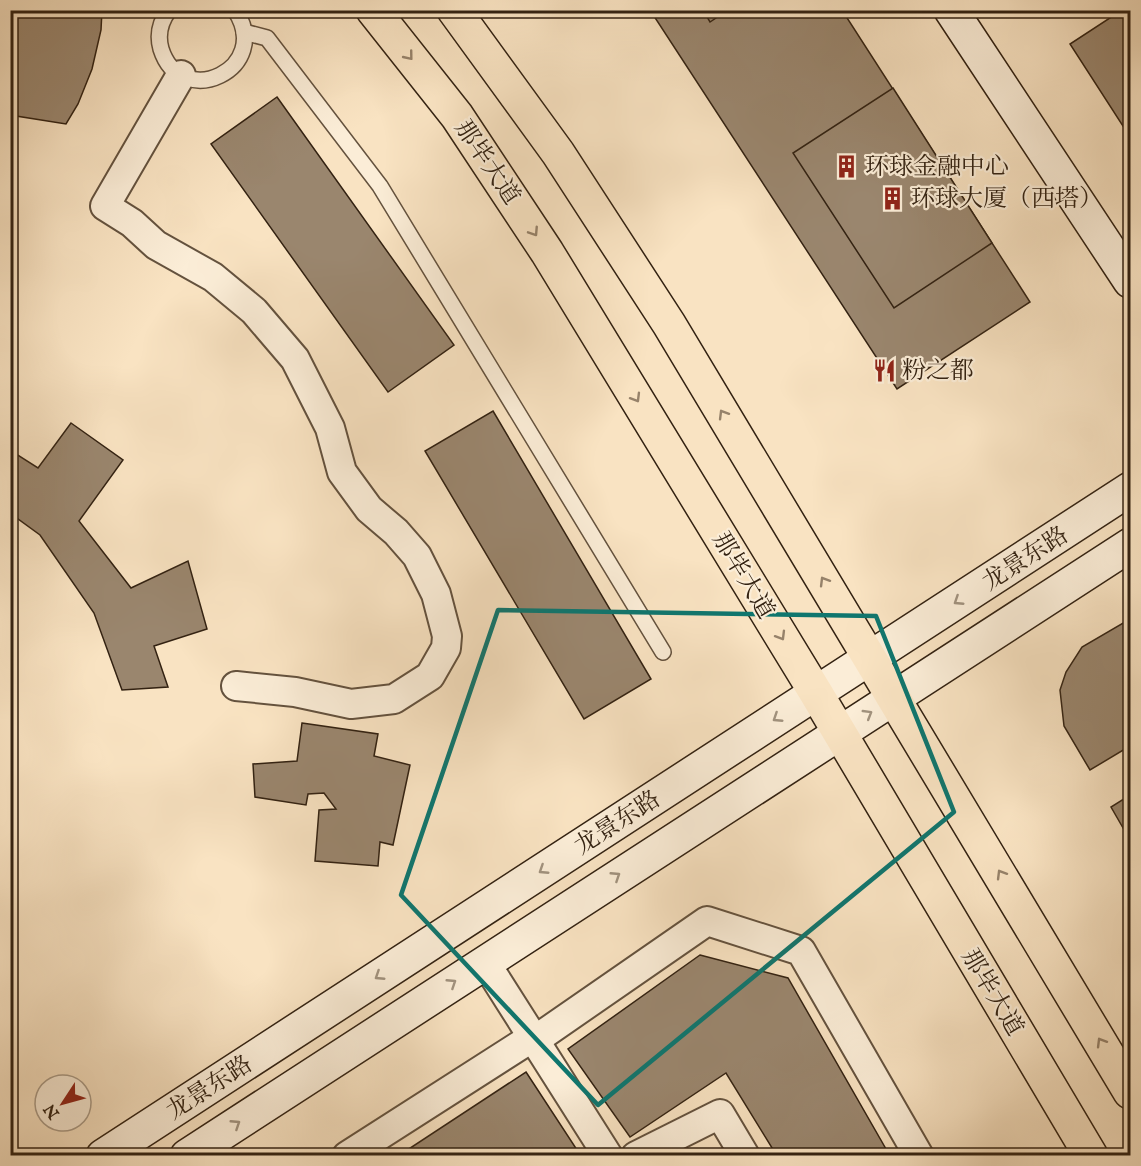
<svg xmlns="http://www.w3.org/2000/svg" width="1141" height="1166" font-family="'IM FELL English','Noto Serif SC',serif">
<rect width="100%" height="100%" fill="#f9e3c2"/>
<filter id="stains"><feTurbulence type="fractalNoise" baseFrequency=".00333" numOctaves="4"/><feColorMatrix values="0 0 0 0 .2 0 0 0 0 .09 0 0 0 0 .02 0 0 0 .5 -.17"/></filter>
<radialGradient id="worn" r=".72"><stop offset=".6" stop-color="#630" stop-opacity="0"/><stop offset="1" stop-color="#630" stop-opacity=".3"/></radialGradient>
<g fill="#9a866e" stroke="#332212" stroke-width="1.5">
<path d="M 10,10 L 102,10 L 101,30 L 92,69 L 78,104 L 66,124 L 10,115 Z"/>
<path d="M 650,10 L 842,10 L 1030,302 L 897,389 Z"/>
<path d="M 703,10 L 728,10 L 710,22 Z"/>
<path d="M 1122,10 L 1130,10 L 1130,137 L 1070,44 Z"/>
<path d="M 893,88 L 992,243 L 894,308 L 793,153 Z"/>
<path d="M 277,97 L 454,345 L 388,392 L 211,144 Z"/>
<path d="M 493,411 L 651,679 L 584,719 L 425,451 Z"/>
<path d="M 71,423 L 123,460 L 79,521 L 131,588 L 188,561 L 207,629 L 154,646 L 168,687 L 122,690 L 94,613 L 40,535 L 10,513 L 10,450 L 38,468 Z"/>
<path d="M 1130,619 L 1130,746 L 1090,770 L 1064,726 L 1060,690 L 1066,672 L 1082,647 Z"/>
<path d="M 302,723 L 378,734 L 374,756 L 410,765 L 393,845 L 380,842 L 378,866 L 315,861 L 319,810 L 336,809 L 324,793 L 308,794 L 306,805 L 255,797 L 253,764 L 297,761 Z"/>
<path d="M 1130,795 L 1130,840 L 1111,807 Z"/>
<path d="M 700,955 L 788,978 L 890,1156 L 777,1156 L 726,1073 L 630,1137 L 568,1049 Z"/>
<path d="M 526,1072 L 581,1156 L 398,1156 Z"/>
</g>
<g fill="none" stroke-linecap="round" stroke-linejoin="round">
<defs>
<g id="lane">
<path d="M 169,10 C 160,22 157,35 161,49 C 181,112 274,69 235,10"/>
<path d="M 244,32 L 267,38 L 380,186 L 663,652"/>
</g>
<g id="street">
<path d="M 181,75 L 105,206 L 132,223 L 156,245 L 213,277 L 254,311 L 295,359 L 330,428 L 342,472 L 369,509 L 396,532 L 417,556 L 436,594 L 447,636 L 446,648 L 430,676 L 394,699 L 351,704 L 295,692 L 236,686"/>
<path d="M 485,962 L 608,1156"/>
<path d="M 535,1040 L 707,921 L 801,951 L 919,1156"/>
<path d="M 347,1156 L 533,1037"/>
<path d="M 636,1156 L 720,1114 L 745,1156"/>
</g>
<g id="secondary">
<path d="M 951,10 L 1130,281"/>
<path d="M 103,1156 L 1130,489"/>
<path d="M 187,1156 L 1130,545"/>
</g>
<g id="primary">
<path d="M 373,10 L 457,116 L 547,252 L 816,693 L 1091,1156"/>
<path d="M 454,10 L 558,153 L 669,324 L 1130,1092"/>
</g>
</defs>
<use href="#lane" stroke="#64523e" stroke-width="18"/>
<use href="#street" stroke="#64523e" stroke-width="32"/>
<use href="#secondary" stroke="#332212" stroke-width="36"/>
<use href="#primary" stroke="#332212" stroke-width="36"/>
<use href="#lane" stroke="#fbedd7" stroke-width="15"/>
<use href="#street" stroke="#fbedd7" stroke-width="28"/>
<use href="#secondary" stroke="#fbedd7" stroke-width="33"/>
<use href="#primary" stroke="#f9e3c2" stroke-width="33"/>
</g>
<defs><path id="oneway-chevron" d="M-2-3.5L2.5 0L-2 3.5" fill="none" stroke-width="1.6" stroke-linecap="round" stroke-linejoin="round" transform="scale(1.5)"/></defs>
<g stroke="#96826a">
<use href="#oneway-chevron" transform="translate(409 56) rotate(51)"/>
<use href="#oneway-chevron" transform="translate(534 232) rotate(57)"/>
<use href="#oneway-chevron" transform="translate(636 398) rotate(59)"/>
<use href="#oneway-chevron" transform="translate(723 414) rotate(-121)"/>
<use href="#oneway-chevron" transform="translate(824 581) rotate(-121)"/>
<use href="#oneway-chevron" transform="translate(781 636) rotate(59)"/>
<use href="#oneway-chevron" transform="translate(1001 874) rotate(-121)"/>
<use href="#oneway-chevron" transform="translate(1101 1042) rotate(-121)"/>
</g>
<g stroke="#a1927e">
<use href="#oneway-chevron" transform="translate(958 601) rotate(147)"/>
<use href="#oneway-chevron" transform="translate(868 714) rotate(-31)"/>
<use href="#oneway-chevron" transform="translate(777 718) rotate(147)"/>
<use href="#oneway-chevron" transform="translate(543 870) rotate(147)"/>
<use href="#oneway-chevron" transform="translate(616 876) rotate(-33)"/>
<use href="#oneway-chevron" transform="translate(379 976) rotate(147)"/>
<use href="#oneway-chevron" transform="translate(452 983) rotate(-33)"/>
<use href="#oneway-chevron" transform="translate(236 1124) rotate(-33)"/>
</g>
<path fill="none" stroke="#0f766e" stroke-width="4.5" stroke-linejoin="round" d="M 498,610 L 876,616 L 954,812 L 598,1105 L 401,895 Z"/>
<defs>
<symbol id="building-bare" viewBox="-9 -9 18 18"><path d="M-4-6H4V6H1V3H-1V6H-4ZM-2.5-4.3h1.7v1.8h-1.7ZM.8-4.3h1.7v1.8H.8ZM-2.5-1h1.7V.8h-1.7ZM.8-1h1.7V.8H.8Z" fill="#8f2418" stroke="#fbedd7" stroke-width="2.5" paint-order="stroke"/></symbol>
<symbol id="restaurant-bare" viewBox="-9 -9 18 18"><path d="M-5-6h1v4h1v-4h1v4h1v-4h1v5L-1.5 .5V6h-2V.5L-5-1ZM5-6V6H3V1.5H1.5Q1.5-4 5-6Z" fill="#8f2418" stroke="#fbedd7" stroke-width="2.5" paint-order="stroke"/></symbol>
</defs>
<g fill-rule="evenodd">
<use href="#building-bare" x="830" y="150" width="33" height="33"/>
<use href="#building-bare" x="876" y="182" width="33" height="33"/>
<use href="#restaurant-bare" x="868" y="354" width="33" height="33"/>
</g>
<g text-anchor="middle" stroke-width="4.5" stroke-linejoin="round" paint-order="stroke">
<g font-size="24" fill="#332212" stroke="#fbedd7">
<text transform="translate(488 162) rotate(56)" y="8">那毕大道</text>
<text transform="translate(1025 558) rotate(-33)" y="8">龙景东路</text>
<text transform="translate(744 575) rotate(59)" y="8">那毕大道</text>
<text transform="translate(617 822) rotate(-33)" y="8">龙景东路</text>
<text transform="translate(993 992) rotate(59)" y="8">那毕大道</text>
<text transform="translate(209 1087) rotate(-33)" y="8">龙景东路</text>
</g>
<g font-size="24" fill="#332212" stroke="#fbedd7" text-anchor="start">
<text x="865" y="174">环球金融中心</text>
<text x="911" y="206">环球大厦（西塔）</text>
<text x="902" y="378">粉之都</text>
</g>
</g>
<rect width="1141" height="1166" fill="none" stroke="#f9e3c2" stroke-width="36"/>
<rect x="12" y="12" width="1117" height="1142" fill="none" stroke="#332212" stroke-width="3"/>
<rect x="18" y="18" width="1105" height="1130" fill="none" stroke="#332212" stroke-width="1.5"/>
<g transform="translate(63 1103) rotate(234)"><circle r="28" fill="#fbedd7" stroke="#ab9c88" stroke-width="1.5"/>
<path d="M0-4.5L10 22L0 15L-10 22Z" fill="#8f2418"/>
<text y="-9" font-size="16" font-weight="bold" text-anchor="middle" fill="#332212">N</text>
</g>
<rect width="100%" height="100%" filter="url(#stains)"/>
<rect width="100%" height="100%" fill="url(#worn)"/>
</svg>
